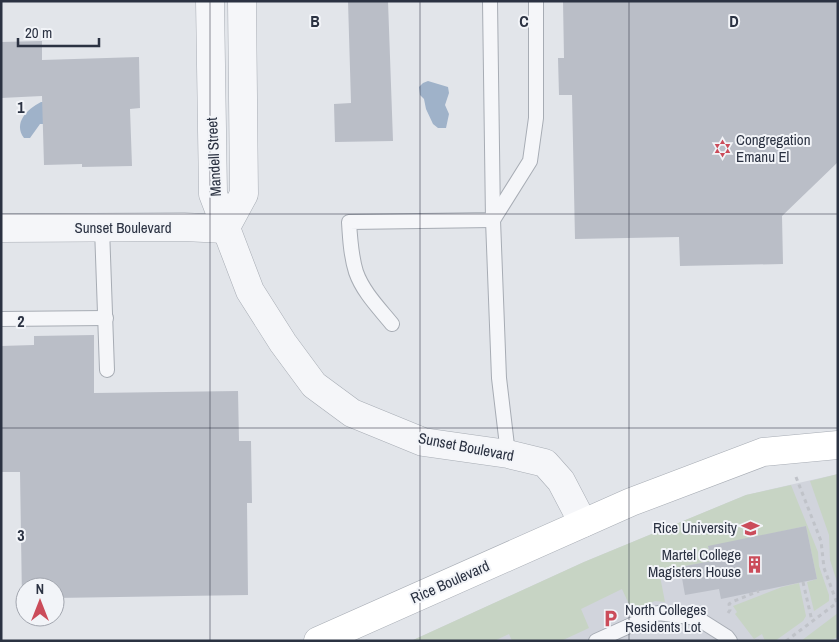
<svg xmlns="http://www.w3.org/2000/svg" width="839" height="642" font-family="'Archivo Narrow',sans-serif">
<rect width="100%" height="100%" fill="#e2e5ea"/>
<path fill="#d1d4dc" d="M 838,474 L 838,641 L 411,641 L 584,562 L 746,495 Z"/>
<g fill="#c7d4c4">
<path d="M 838,474 L 838,585 L 830,560 L 829,535 L 810,481 Z"/>
<path d="M 791,485 L 818,552 L 819,566 L 829,595 L 829,601 L 814,611 L 807,582 L 817,579 L 806,526 L 708,547 L 712,561 L 659,571 L 665,602 L 655,601 L 632,611 L 622,589 L 581,609 L 589,628 L 561,641 L 512,641 L 509,634 L 494,641 L 411,641 L 584,562 L 746,495 Z"/>
<path d="M 799,583 L 806,616 L 803,621 L 775,641 L 765,641 L 762,634 L 754,639 L 735,614 L 737,612 L 733,606 L 782,587 Z"/>
<path d="M 838,613 L 838,637 L 828,641 L 801,641 Z"/>
</g>
<g fill="#9fb2c9">
<path d="M 428,81 L 448,87 L 449,93 L 445,105 L 449,114 L 446,128 L 438,128 L 433,124 L 426,109 L 424,99 L 420,95 L 419,87 L 423,83 Z"/>
<path d="M 41,102 L 49,102 L 46,124 L 40,124 L 30,138 L 24,138 C 13,123 27,109 41,102 Z"/>
</g>
<g fill="#babec7">
<path d="M 348,1 L 388,1 L 393,141 L 335,142 L 334,104 L 351,103 Z"/>
<path d="M 563,1 L 838,1 L 838,162 L 782,216 L 783,264 L 680,266 L 679,237 L 575,239 L 572,95 L 559,95 L 558,58 L 564,58 Z"/>
<path d="M 42,41 L 42,60 L 139,57 L 140,108 L 130,109 L 132,166 L 82,167 L 82,164 L 44,165 L 42,96 L 1,98 L 1,42 Z"/>
<path d="M 94,335 L 94,393 L 238,391 L 239,441 L 251,441 L 252,503 L 247,503 L 248,595 L 55,598 L 55,587 L 25,587 L 25,599 L 22,599 L 20,472 L 1,472 L 1,346 L 34,345 L 34,336 Z"/>
<path d="M 806,526 L 817,579 L 721,599 L 719,589 L 685,595 L 680,567 L 712,561 L 708,546 Z"/>
</g>
<g fill="none" stroke-linecap="round" stroke-linejoin="round">
<defs>
<g id="service">
<path d="M 490,1 L 493,220 L 499,378 L 508,454"/>
<path d="M 102,228 L 107,370"/>
<path d="M 1,319 L 106,318"/>
<path d="M 392,324 C 379,308 363,292 356,272 C 351,256 350,239 349,222 L 493,220 L 530,161 L 536,118 L 536,1"/>
<path d="M 596,641 L 658,613 L 697,618 L 727,637 L 730,641"/>
</g>
<g id="tertiary">
<path d="M 210,1 L 213,194 L 250,291 L 283,343 L 314,385 L 352,413 L 423,442 L 508,454 L 545,463 L 561,481 L 583,523"/>
<path d="M 1,228 L 184,227 L 225,229"/>
<path d="M 225,229 L 244,194 L 242,1"/>
</g>
<path id="secondary" d="M 318,641 L 631,502 L 763,452 L 838,445"/>
</defs>
<use href="#service" stroke="#a7acb4" stroke-width="16"/>
<use href="#tertiary" stroke="#a7acb4" stroke-width="29"/>
<use href="#secondary" stroke="#a7acb4" stroke-width="29"/>
<g stroke="#c0c3c9" stroke-width="3" stroke-dasharray="4 4" stroke-linecap="butt">
<path d="M 796,477 L 821,541 L 824,568 L 837,603"/>
<path d="M 803,582 L 812,621"/>
<path d="M 728,613 L 730,610 L 729,604 L 732,602 L 759,591"/>
<path d="M 755,641 L 762,641"/>
<path d="M 786,641 L 838,602"/>
</g>
<use href="#service" stroke="#f5f6f9" stroke-width="14"/>
<use href="#tertiary" stroke="#f5f6f9" stroke-width="28"/>
<use href="#secondary" stroke="#fff" stroke-width="28"/>
</g>
<path fill="none" stroke="#2b3242" stroke-width="1" stroke-opacity="0.55" d="M 210,1 L 210,641M 420,1 L 420,641M 629,1 L 629,641M 1,214 L 838,214M 1,428 L 838,428"/>
<defs>
<symbol id="synagogue-bare" viewBox="-9 -9 18 18"><path d="M0-6.5L5.6 3.2H-5.6ZM0 6.5L5.6-3.2H-5.6Z" fill="#cb4c5a" stroke="#f2f4f8" stroke-width="2.5" paint-order="stroke"/></symbol>
<symbol id="university-bare" viewBox="-9 -9 18 18"><path d="M0-5L7-2L0 1L-7-2ZM-4 1L0 2.5L4 1V4Q0 6-4 4Z" fill="#cb4c5a" stroke="#f2f4f8" stroke-width="2.5" paint-order="stroke"/></symbol>
<symbol id="building-bare" viewBox="-9 -9 18 18"><path d="M-4-6H4V6H1V3H-1V6H-4ZM-2.5-4.3h1.7v1.8h-1.7ZM.8-4.3h1.7v1.8H.8ZM-2.5-1h1.7V.8h-1.7ZM.8-1h1.7V.8H.8Z" fill="#cb4c5a" stroke="#f2f4f8" stroke-width="2.5" paint-order="stroke"/></symbol>
<symbol id="parking-bare" viewBox="-9 -9 18 18"><path d="M-3.5-5.5H1a3.5 3.5 0 0 1 0 7H-1V5.5H-3.5ZM-1-3.4V-.6H.8a1.4 1.4 0 0 0 0-2.8Z" fill="#cb4c5a" stroke="#f2f4f8" stroke-width="2.5" paint-order="stroke"/></symbol>
</defs>
<g fill-rule="evenodd">
<use href="#synagogue-bare" x="710" y="136" width="25" height="25"/>
<use href="#university-bare" x="738" y="516" width="25" height="25"/>
<use href="#building-bare" x="742" y="552" width="25" height="25"/>
<use href="#parking-bare" x="598" y="606" width="25" height="25"/>
</g>
<g text-anchor="middle" stroke-width="4" stroke-linejoin="round" paint-order="stroke">
<g font-size="15" fill="#2b3242" stroke="#f2f4f8" text-anchor="start">
<text x="736" y="145">Congregation<tspan x="736" dy="17">Emanu El</tspan></text>
<text x="737" y="533" text-anchor="end">Rice University</text>
<text x="741" y="560" text-anchor="end">Martel College<tspan x="741" dy="17">Magisters House</tspan></text>
<text x="625" y="615">North Colleges<tspan x="625" dy="17">Residents Lot</tspan></text>
</g>
<g font-size="15" fill="#2b3242" stroke="#f2f4f8">
<text transform="translate(214 157) rotate(-93)" y="5">Mandell Street</text>
<text x="123" y="233">Sunset Boulevard</text>
<text transform="translate(466 447) rotate(11)" y="5">Sunset Boulevard</text>
<text transform="translate(450 582) rotate(-24)" y="5">Rice Boulevard</text>
</g>
</g>
<g font-size="16" text-anchor="middle" font-weight="bold" fill="#2b3242" stroke="#f2f4f8" stroke-width="4" stroke-linejoin="round" paint-order="stroke">
<text x="315" y="27">B</text>
<text x="524" y="27">C</text>
<text x="734" y="27">D</text>
<text x="21" y="113">1</text>
<text x="21" y="327">2</text>
<text x="21" y="541">3</text>
</g>
<rect width="839" height="642" fill="none" stroke="#2b3242" stroke-width="5"/>
<g transform="translate(40 602)"><circle r="24" fill="#f2f4f8" stroke="#a2a6af"/>
<path d="M0-4L9 19L0 12L-9 19Z" fill="#cb4c5a"/>
<text y="-8" font-size="14" font-weight="bold" text-anchor="middle" fill="#2b3242">N</text>
</g>
<path d="M18 38v8h81v-8" fill="none" stroke="#2b3242" stroke-width="2.5"/>
<text x="25" y="38" font-size="15" fill="#2b3242" stroke="#f2f4f8" stroke-width="4" paint-order="stroke">20 m</text>
</svg>
